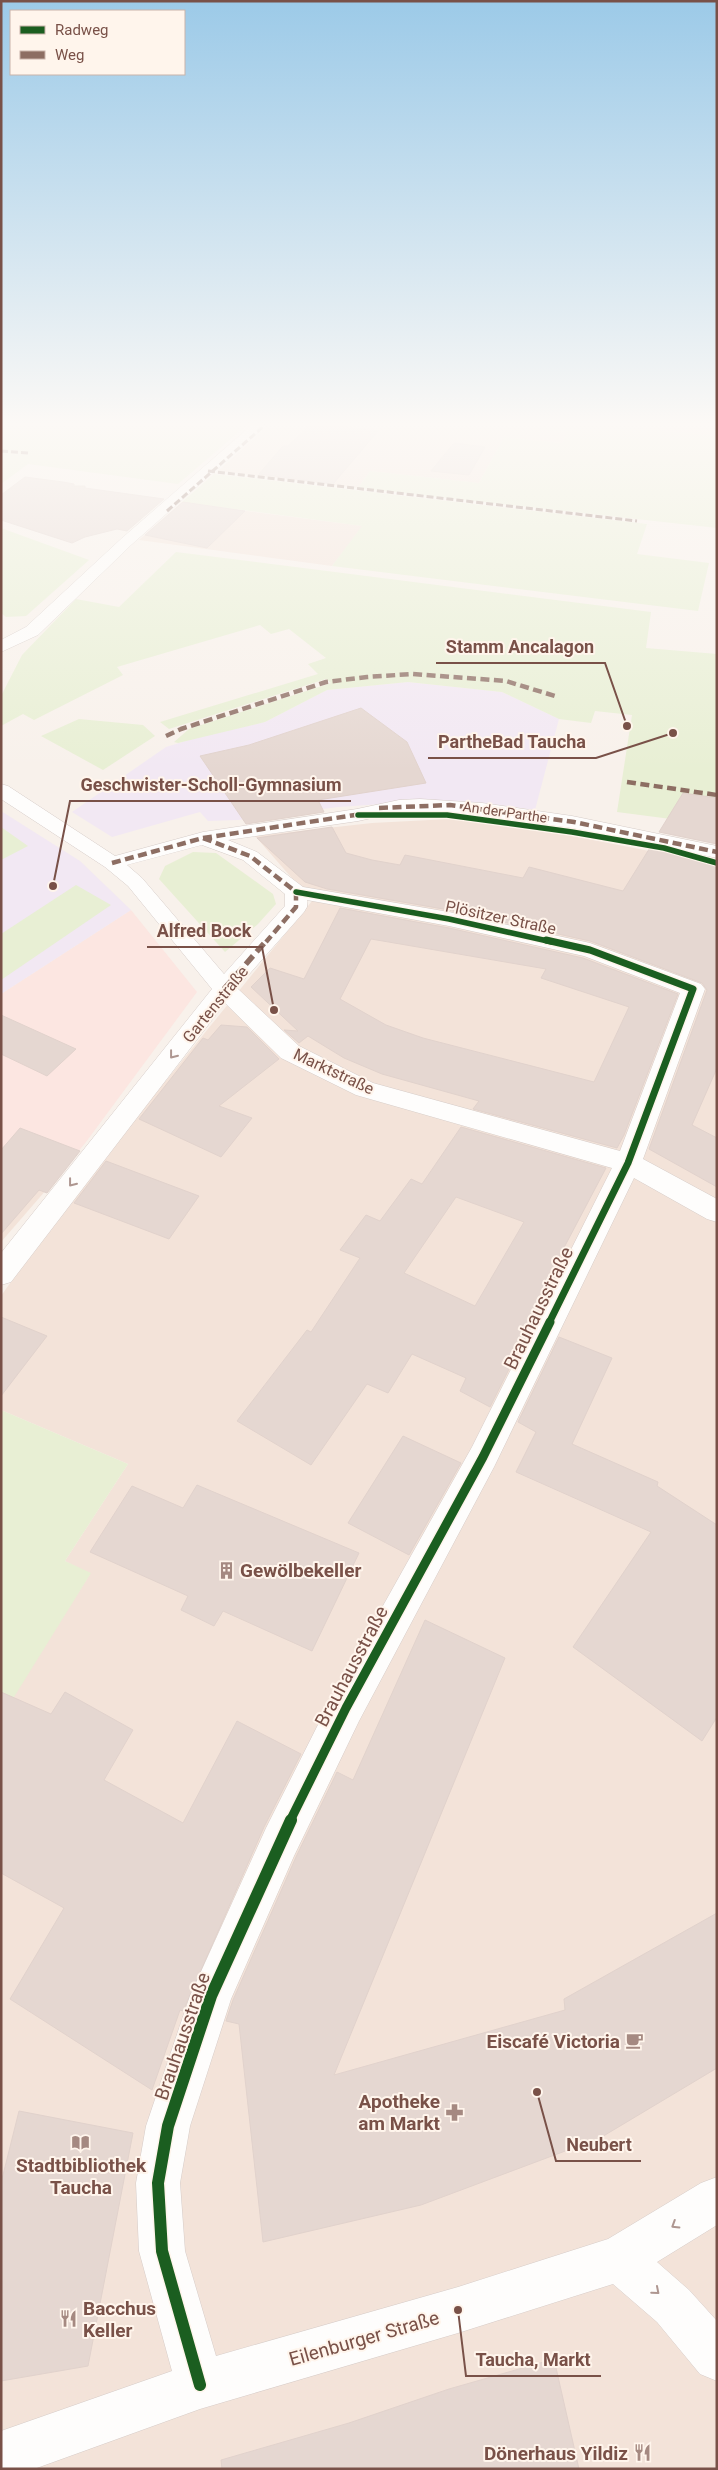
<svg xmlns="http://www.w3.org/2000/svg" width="718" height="2470" font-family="Roboto,sans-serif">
<rect width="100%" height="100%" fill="#f8f1eb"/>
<g fill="#f3e3d9">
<path d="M 269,425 L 542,425 L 541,429 L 567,432 L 562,443 L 504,437 L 479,483 L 370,471 L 358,488 L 218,471 Z"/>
<path d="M 607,425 L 717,425 L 717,436 Z"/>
<path d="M 182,502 L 239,510 L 363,526 L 332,566 L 139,540 Z"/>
<path d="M 450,819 L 572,836 L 701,861 L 717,867 L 717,2469 L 1,2469 L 1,1716 L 90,1574 L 65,1561 L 128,1464 L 1,1410 L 1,1296 L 68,1201 L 312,901 L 255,836 L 372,823 Z"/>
<path d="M 1,1161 L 53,1182 L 1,1242 Z"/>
</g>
<path fill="#fce6e1" d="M 131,910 L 197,992 L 86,1142 L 53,1182 L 1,1161 L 1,994 Z"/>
<g fill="#f2e8f3">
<path d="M 408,682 L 502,692 L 559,719 L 535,810 L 491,804 L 428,801 L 338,807 L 238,820 L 208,821 L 200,812 L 112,837 L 72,812 L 166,747 L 199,737 L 265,722 L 327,690 Z"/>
<path d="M 1,811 L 80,861 L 131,910 L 1,994 Z"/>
</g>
<g fill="#e8efd4">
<path d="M 1,425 L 247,425 L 178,484 L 28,464 L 1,484 Z"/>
<path d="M 542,425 L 607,425 L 717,436 L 717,528 L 358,488 L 370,471 L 479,483 L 504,437 L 562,443 L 567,432 L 540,429 Z"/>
<path d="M 214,474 L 647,524 L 637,554 L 709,563 L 698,611 L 332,566 L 362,526 L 182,502 Z"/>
<path d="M 1,528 L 89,560 L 26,616 L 6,617 L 1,613 Z"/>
<path d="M 176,552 L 651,612 L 646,648 L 717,654 L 717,825 L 617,812 L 632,715 L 595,711 L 591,723 L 559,719 L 502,692 L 408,682 L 327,690 L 265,722 L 178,743 L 174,742 L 189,729 L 331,683 L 326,679 L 169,729 L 160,722 L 318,674 L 308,664 L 326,658 L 289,629 L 271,634 L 260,625 L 117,667 L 123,675 L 34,720 L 23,714 L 1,726 L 1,696 L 22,655 L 76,599 L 119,607 Z"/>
<path d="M 79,719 L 143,725 L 155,736 L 103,770 L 41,736 Z"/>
<path d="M 1,827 L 28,846 L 1,860 Z"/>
<path d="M 193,852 L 216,853 L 273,894 L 276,904 L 258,924 L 225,952 L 159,879 L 165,866 Z"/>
<path d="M 76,885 L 111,905 L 1,980 L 1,934 Z"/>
<path d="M 1,1410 L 128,1464 L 65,1561 L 91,1573 L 1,1718 Z"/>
</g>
<g fill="#e5d7d1" stroke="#e1d2cc" fill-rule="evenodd">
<path d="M 310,425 L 329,425 L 378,431 L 333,484 L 259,474 L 283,446 L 288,446 Z"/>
<path d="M 454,443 L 485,447 L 469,475 L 431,471 Z"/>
<path d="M 25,477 L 63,482 L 74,484 L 74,486 L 85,486 L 85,488 L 164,499 L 127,531 L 117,529 L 85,537 L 72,543 L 1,520 L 1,495 Z"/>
<path d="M 183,502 L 203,505 L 245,511 L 207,548 L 145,535 Z"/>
<path d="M 361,708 L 407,742 L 426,783 L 318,800 L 324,812 L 246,824 L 200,756 L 249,745 Z"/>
<path d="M 683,793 L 717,798 L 717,844 L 659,832 Z"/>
<path d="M 332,827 L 346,853 L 372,860 L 400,865 L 405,855 L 523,878 L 529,867 L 623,891 L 651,846 L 717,860 L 717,1068 L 692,1125 L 717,1138 L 717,1187 L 649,1149 L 707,990 L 702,983 L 590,941 L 449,910 L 327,889 L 305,882 L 257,838 Z"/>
<path d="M 340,908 L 449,928 L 583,958 L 678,994 L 624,1135 L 617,1148 L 473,1109 L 479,1101 L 382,1074 L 344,1058 L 308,1036 L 299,1043 L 284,1030 L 298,1031 L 251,987 L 270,968 L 304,979 ZM 371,939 L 546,969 L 541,978 L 629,1007 L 594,1082 L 423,1038 L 386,1025 L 340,999 Z"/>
<path d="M 1,1015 L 76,1049 L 47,1076 L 1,1054 Z"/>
<path d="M 221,1025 L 247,1027 L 279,1059 L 219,1106 L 252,1118 L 221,1157 L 139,1119 L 203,1038 L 208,1040 Z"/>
<path d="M 461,1127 L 606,1168 L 558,1259 L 563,1261 L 490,1407 L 460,1391 L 466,1378 L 412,1354 L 388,1393 L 367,1384 L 311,1465 L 237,1421 L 307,1330 L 311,1332 L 360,1258 L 340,1250 L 366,1215 L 380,1221 L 411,1179 L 422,1184 ZM 456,1197 L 524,1222 L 475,1306 L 404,1273 Z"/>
<path d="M 20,1128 L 80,1151 L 47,1193 L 39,1190 L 1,1234 L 1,1150 Z"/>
<path d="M 106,1161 L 199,1196 L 169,1239 L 74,1203 Z"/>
<path d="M 1,1317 L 47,1336 L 1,1396 Z"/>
<path d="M 559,1337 L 612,1358 L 572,1444 L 658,1482 L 657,1486 L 717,1525 L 717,1717 L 702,1741 L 573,1647 L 651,1532 L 516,1472 L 536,1432 L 518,1422 Z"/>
<path d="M 403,1436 L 461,1463 L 409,1555 L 348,1523 Z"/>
<path d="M 197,1485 L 359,1553 L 312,1651 L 223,1611 L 214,1626 L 181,1610 L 188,1596 L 90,1552 L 132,1486 L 183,1508 Z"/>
<path d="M 425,1620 L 505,1658 L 334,2075 L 565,2010 L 564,1999 L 717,1913 L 717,2068 L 600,2138 L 421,2205 L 263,2242 L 239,2024 L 226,2021 L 233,2000 L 296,1857 L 337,1772 L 353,1780 Z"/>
<path d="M 1,1692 L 51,1714 L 65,1692 L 133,1730 L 104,1780 L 183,1823 L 237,1721 L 301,1754 L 264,1827 L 183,2011 L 180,2010 L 152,2090 L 10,1999 L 64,1908 L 1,1873 Z"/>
<path d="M 19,2111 L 133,2133 L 88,2366 L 1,2381 L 1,2183 Z"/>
<path d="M 554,2359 L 579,2469 L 222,2469 L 221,2460 L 349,2423 L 449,2389 Z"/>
</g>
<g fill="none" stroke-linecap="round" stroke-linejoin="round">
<defs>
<g id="street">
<path d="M 252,425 L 267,425 L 131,545 L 38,635 L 1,652 L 1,640 L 26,627 L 121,539 Z"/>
<path d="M 1,784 L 8,786 L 115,856 L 203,832 L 357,809 L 399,800 L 420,799 L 482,803 L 572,816 L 717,846 L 717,858 L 572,828 L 441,811 L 399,812 L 358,821 L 228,840 L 257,852 L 303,887 L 449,912 L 590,943 L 701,984 L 705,989 L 643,1159 L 717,1199 L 717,1222 L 707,1219 L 634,1178 L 494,1467 L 359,1721 L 294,1856 L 231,1999 L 190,2126 L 180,2183 L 185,2251 L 216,2356 L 458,2287 L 608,2239 L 701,2183 L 717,2177 L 717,2225 L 657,2262 L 689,2290 L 717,2321 L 717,2381 L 700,2374 L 657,2322 L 613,2284 L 458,2333 L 200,2409 L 34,2469 L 1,2469 L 1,2431 L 172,2371 L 139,2251 L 136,2183 L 146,2126 L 190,1996 L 266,1828 L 333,1695 L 472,1447 L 612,1168 L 356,1095 L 281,1058 L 225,1003 L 11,1282 L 1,1285 L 1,1253 L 212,989 L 128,886 L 105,867 L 1,799 ZM 202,845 L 243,860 L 285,894 L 285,906 L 224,974 L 142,878 L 127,865 ZM 307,900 L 449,926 L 584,956 L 680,993 L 620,1151 L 373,1083 L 299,1046 L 237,988 L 304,912 L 307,907 Z"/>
</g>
</defs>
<use href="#street" stroke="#d6ccc8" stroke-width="1"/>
<use href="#street" fill="#fefdfc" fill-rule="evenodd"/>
<g stroke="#8d6e63" stroke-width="3" stroke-dasharray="7 3" stroke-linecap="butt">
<path d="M 1,451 L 29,453"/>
<path d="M 208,471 L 637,521"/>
<path d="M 167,511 L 265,425"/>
</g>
<g stroke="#8d6e63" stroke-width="4.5" stroke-dasharray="9 4.5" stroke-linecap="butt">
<path d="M 166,736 L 181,729 L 326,682 L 367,677 L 412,674 L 506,681 L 555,696"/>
<path d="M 627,782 L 717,795"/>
<path d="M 379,808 L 450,805 L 574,822 L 717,852"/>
<path d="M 203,838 L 362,814"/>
<path d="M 112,863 L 203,838 L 250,856 L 296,892 L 296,907 L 266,942"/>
</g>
<path stroke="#8d6e63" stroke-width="5.5" stroke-dasharray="11 5.5" stroke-linecap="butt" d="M 224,989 L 267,940"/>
<defs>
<g id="cycleway-far3">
<path d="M 358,815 L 447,815 L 572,832 L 664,848 L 717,863"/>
<path d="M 296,892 L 449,919 L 552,942"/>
</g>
<path id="cycleway-far2" d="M 546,940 L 590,950 L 693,989 L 628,1163 L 549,1323"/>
<path id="cycleway-far1" d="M 290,1821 L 346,1708 L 483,1457 L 550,1322"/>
<path id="cycleway" d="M 200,2385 L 162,2251 L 158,2183 L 168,2126 L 211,1996 L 291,1820"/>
</defs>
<use href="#cycleway-far3" stroke="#fff5ec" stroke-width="8"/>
<use href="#cycleway-far2" stroke="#fff5ec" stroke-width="10"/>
<use href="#cycleway-far1" stroke="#fff5ec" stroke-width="12"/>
<use href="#cycleway" stroke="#fff5ec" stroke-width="15"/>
<use href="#cycleway-far3" stroke="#1b5e20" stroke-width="5.5"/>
<use href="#cycleway-far2" stroke="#1b5e20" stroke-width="7"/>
<use href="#cycleway-far1" stroke="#1b5e20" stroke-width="9"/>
<use href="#cycleway" stroke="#1b5e20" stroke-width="12"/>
</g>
<defs><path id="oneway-chevron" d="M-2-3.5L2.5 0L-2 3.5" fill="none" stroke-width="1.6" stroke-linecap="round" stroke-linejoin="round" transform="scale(1.25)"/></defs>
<g stroke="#ae9690">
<use href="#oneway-chevron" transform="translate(173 1055) rotate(128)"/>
<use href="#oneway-chevron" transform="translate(72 1183) rotate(128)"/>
<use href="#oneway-chevron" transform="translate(675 2225) rotate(148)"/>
<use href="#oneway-chevron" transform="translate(656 2291) rotate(41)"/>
</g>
<linearGradient id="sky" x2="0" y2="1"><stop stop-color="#9ccae8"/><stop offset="0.55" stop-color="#fcf9f6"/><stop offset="1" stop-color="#fcf9f6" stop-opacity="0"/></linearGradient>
<rect width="718" height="771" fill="url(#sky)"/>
<defs>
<symbol id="building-bare" viewBox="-9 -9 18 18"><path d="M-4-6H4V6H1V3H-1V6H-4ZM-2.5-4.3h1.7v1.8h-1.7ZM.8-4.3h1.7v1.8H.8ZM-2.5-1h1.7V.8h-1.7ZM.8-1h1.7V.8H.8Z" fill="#a58981" stroke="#fff5ec" stroke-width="2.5" paint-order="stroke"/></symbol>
<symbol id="cafe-bare" viewBox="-9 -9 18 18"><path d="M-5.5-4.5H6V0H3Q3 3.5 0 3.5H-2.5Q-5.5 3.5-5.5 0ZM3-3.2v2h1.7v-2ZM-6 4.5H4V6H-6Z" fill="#a58981" stroke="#fff5ec" stroke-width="2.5" paint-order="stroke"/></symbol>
<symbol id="pharmacy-bare" viewBox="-9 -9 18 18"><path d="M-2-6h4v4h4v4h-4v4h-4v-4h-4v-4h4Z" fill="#a58981" stroke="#fff5ec" stroke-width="2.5" paint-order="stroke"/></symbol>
<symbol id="library-bare" viewBox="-9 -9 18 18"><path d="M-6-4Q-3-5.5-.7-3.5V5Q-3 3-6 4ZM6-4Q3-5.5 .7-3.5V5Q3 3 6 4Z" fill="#a58981" stroke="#fff5ec" stroke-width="2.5" paint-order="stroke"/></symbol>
<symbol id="restaurant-bare" viewBox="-9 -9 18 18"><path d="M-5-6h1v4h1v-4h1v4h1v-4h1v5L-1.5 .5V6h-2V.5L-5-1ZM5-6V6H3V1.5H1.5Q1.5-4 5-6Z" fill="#a58981" stroke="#fff5ec" stroke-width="2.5" paint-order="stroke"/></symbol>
</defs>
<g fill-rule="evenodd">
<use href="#building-bare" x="214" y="1558" width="25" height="25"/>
<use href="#cafe-bare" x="622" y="2028" width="25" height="25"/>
<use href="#pharmacy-bare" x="442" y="2100" width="25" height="25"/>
<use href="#library-bare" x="68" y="2130" width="25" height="25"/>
<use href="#restaurant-bare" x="56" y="2306" width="25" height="25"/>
<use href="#restaurant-bare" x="630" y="2440" width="25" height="25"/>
</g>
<g text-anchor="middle" stroke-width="4" stroke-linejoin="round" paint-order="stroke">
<g font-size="14" fill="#795148" stroke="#fff5ec">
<text transform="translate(505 812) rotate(8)" y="5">An der Parthe</text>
</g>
<g font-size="16" fill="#795148" stroke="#fff5ec">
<text transform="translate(501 917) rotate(12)" y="6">Plösitzer Straße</text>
<text transform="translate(215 1004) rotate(-51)" y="6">Gartenstraße</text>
<text transform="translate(334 1071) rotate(25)" y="6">Marktstraße</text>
</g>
<g font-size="19" fill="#795148" stroke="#fff5ec">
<text transform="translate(538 1308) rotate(-64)" y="7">Brauhausstraße</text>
<text transform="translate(351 1666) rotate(-62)" y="7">Brauhausstraße</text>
<text transform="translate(182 2036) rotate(-71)" y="7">Brauhausstraße</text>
<text transform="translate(364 2338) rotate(-16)" y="7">Eilenburger Straße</text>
</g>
<g font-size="19" font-weight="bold" fill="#795148" stroke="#fff5ec" text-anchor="end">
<text x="240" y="1577" text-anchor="start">Gewölbekeller</text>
<text x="620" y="2048">Eiscafé Victoria</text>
<text x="440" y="2108">Apotheke<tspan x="440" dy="22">am Markt</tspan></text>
<text x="81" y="2172" text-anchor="middle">Stadtbibliothek<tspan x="81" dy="22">Taucha</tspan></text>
<text x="83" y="2315" text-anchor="start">Bacchus<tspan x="83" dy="22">Keller</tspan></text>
<text x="628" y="2460">Dönerhaus Yildiz</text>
</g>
</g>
<path fill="none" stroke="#795148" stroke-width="2" d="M627 726L605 663H436M673 733L596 758H428M53 886L70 801H351M274 1010L262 947H147M537 2092L556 2161H641M458 2310L466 2376H601"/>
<g fill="#795148" stroke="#fff5ec" stroke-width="2">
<circle cx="627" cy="726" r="5"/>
<circle cx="673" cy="733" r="5"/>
<circle cx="53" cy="886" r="5"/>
<circle cx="274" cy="1010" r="5"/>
<circle cx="537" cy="2092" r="5"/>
<circle cx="458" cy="2310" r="5"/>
</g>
<g font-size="18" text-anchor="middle" font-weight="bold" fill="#795148" stroke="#fff5ec" stroke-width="4" stroke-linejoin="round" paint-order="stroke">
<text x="520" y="653">Stamm Ancalagon</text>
<text x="512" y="748">PartheBad Taucha</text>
<text x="211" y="791">Geschwister-Scholl-Gymnasium</text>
<text x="204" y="937">Alfred Bock</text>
<text x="599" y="2151">Neubert</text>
<text x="533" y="2366">Taucha, Markt</text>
</g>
<rect width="718" height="2470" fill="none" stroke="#795148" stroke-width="5"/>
<rect x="10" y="10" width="175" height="65" fill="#fff5ec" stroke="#c9b3aa"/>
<rect x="20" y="26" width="25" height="8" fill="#1b5e20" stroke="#c9b3aa"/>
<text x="55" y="35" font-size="15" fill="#795148">Radweg</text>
<rect x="20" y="51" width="25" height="8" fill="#8d6e63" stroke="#c9b3aa"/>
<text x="55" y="60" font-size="15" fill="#795148">Weg</text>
</svg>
